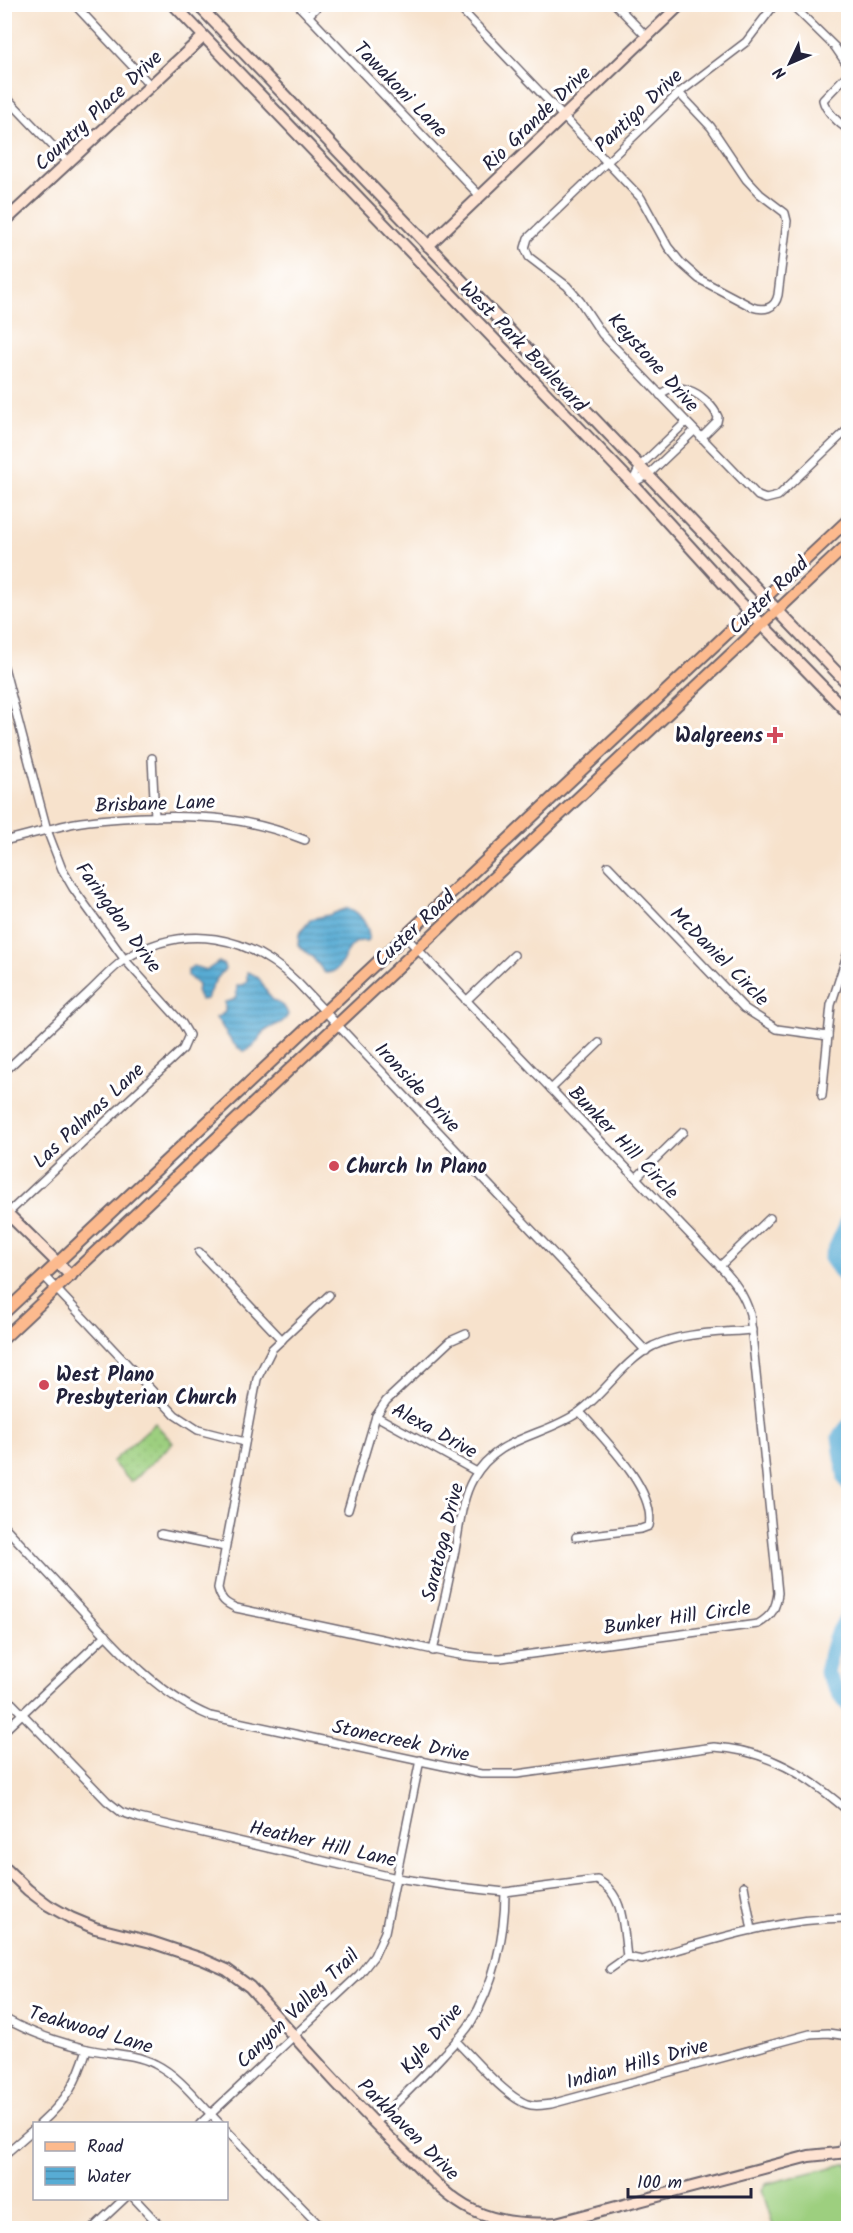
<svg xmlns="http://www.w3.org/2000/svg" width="853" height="2233" font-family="Kalam,sans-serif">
<defs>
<pattern id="green-dots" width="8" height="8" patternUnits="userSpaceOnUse" patternTransform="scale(1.5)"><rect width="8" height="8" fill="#9dcf7f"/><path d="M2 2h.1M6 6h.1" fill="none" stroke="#87b16f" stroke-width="1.8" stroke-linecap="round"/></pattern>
<pattern id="water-rules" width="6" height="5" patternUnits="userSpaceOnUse" patternTransform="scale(1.5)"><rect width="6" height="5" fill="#58acd4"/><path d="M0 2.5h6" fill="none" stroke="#488cad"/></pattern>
</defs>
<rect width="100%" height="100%" fill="#fff"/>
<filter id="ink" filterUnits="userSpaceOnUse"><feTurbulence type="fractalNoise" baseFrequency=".0167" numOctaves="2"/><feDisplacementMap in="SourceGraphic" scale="12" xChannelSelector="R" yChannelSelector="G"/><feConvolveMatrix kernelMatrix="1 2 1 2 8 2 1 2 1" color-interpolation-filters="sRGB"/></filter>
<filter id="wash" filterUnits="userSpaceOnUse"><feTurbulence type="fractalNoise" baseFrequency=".008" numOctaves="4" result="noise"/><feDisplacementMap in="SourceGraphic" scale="24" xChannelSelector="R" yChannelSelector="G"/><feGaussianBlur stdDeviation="1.35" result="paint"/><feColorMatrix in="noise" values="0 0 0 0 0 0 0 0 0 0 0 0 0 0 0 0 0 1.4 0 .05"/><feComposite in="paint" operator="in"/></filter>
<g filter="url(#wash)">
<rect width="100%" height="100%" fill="#f7e2cc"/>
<path fill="url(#green-dots)" stroke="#60785d" stroke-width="1.5" d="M 155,1423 L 173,1443 L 131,1482 L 112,1462 Z"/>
<path fill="#9dcf7f" stroke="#60785d" stroke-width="1.5" d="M 848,2163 L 848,2228 L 774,2228 L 762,2190 L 766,2184 Z"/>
<g fill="url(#water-rules)" stroke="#3d6788" stroke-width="1.5">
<path d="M 348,908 C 360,912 369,926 369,938 L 367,941 C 341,938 349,973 325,973 L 313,958 L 298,945 L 299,934 L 311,919 L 329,915 Z"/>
<path d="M 219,962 L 224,965 L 225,969 C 216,979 211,986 207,999 L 200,1000 L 197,994 L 198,985 L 188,976 L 188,970 L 193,966 L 207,970 Z"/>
<path d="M 247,972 C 265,977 261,988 272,999 C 279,1005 286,1005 288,1015 C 283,1024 276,1024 268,1029 C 258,1035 257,1048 244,1051 C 229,1045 226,1029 216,1018 L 225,1012 L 225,1002 L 233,1000 L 236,997 L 237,986 L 244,984 L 247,981 Z"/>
</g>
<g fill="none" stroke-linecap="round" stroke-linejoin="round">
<g stroke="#58acd4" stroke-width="15">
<path d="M 848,1221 L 831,1258 L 848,1282"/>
<path d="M 848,1426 L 839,1437 L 845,1478 L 848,1484"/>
<path d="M 848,1615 L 835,1638 L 826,1672 L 840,1695 L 848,1705"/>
</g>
</g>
</g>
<g filter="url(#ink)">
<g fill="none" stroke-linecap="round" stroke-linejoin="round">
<defs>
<g id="street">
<path d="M 74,4 L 151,86"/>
<path d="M 297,4 L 480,196"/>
<path d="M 456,4 L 641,198 L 668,247 L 681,263 L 699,279 L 752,307 C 764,311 775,309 778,295 L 787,221 L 785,213 L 760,194 L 746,179 L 711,127 L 679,93"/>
<path d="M 615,4 L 647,37"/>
<path d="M 775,4 L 746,42 L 679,93 L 528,238 L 525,248 L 529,257 L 567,286 L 580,301 L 602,334 L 758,496 L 766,499 L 778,496 L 848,429"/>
<path d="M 791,4 L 835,47 L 848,66"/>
<path d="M 308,16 L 320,4"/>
<path d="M 848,74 L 823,100 C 825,110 839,124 848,129"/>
<path d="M 4,95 L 68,162"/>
<path d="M 660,395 C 679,377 709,397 718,417 L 717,422 L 701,438"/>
<path d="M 632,483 L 640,466 L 686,422"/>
<path d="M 632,483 L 648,475 L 694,431"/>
<path d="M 4,667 L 47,830 L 62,869 L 73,888 L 125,960 L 182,1023 L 189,1035 L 183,1049 L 6,1215"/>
<path d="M 152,758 L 155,817"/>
<path d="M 4,841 C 28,835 52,828 75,823 C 98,819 121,818 144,817 C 205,815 247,817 305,840"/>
<path d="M 608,866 L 744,1008 L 777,1029 L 828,1036"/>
<path d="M 466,1001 L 514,955"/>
<path d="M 4,1072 C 32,1046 60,1019 88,993 C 100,982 112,968 125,959 C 185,922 249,935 297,982 L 646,1351"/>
<path d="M 551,1089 L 599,1043"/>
<path d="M 822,1096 L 831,1005 L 848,952"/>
<path d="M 636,1178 L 683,1132"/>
<path d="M 199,1252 L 282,1340"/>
<path d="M 720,1266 L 770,1218"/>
<path d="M 44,1276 L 175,1415 L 198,1430 L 245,1442"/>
<path d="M 329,1295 L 272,1349 L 257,1379 L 218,1588 C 221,1600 225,1603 236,1608 C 288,1619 339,1630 391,1641 C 428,1648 463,1659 501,1658 L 758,1624 C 772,1616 776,1608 778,1593 L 750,1314 C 744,1294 734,1281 720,1266 L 405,936"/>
<path d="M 376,1416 L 477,1472"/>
<path d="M 348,1510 L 376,1416 L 386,1401 L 450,1341 L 466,1334"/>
<path d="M 4,1526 C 31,1555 57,1583 83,1611 C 120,1651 159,1695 210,1716 L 481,1774 L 517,1774 L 714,1747 C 768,1750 808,1776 848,1811"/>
<path d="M 161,1534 L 225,1547"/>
<path d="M 576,1537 L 641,1529 L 649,1526 C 657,1490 601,1436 580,1412"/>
<path d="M 433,1651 C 441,1616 449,1580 456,1545 C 460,1523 462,1498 473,1479 C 498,1435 542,1438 579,1412 C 605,1394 622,1362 653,1346 C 683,1332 720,1333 752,1330"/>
<path d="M 4,1695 L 107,1801 L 121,1812 L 139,1818 L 397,1878 L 450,1886 L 505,1892 L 597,1880 C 625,1894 623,1928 627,1957"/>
<path d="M 4,1731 L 106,1635"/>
<path d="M 744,1886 L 752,1930"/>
<path d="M 610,1969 L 627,1957 L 642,1960 C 710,1941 777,1918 848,1918"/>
<path d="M 4,2018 C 30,2033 58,2042 87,2049 C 109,2054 134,2053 155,2064 C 180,2076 200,2104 220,2124"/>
<path d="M 456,2041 C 473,2058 506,2097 527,2104 C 535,2107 543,2105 551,2104 L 810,2034 L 828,2033 L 848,2036"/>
<path d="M 40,2124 C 67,2100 77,2082 87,2049"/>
<path d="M 200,2124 L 359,1975 L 374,1956 L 385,1932 L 420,1760"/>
<path d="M 375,2124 C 398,2101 421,2079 443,2055 C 452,2045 463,2035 470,2024 C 494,1985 505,1937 505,1892"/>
<path d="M 226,2130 L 322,2228"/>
<path d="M 841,2152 L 848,2128"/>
<path d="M 4,2155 L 34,2129"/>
<path d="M 134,2198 L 162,2228"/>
<path d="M 93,2228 L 125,2198"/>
</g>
<g id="secondary">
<path d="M 173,4 L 632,483 L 741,603 L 848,713"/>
<path d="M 197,4 L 848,684"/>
<path d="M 4,222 L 203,37"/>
<path d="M 428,246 L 681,4"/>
<path d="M 4,1210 L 71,1276"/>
<path d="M 4,1867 L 28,1890 L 48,1905 L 71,1918 L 95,1928 L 151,1942 L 202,1959 L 227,1970 L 250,1987 C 301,2044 351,2101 406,2154 C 426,2174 446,2197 472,2210 C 498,2223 527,2225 556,2223 L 809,2156 L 848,2152"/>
</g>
<g id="primary">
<path d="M 4,1313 L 848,520"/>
<path d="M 4,1338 L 848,544"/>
</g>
</defs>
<use href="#street" stroke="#6d656e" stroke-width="10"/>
<use href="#secondary" stroke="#6d656e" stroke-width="14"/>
<use href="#primary" stroke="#6d656e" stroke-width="14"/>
<use href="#street" stroke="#fff" stroke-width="7"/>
<use href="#secondary" stroke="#fee3d2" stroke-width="10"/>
<use href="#primary" stroke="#fcba8e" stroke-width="10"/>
</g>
</g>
<g fill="#d1495b" stroke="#fff" stroke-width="2">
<path d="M772 726h6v6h6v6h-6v6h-6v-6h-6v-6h6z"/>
<circle cx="334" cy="1166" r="6"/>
<circle cx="44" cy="1385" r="6"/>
</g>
<g text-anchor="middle" stroke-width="6" stroke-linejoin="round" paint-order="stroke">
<g font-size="20" fill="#22223b" stroke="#fff">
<text transform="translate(401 89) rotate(46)" y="7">Tawakoni Lane</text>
<text transform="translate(98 110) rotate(-43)" y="7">Country Place Drive</text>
<text transform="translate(638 110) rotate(-43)" y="7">Pantigo Drive</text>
<text transform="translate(536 118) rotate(-44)" y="7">Rio Grande Drive</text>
<text transform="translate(524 346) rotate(46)" y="7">West Park Boulevard</text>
<text transform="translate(654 362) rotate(48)" y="7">Keystone Drive</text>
<text transform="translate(768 595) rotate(-44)" y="7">Custer Road</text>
<text transform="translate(155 803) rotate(-2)" y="7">Brisbane Lane</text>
<text transform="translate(119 917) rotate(54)" y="7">Faringdon Drive</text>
<text transform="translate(414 928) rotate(-43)" y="7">Custer Road</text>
<text transform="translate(720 956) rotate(45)" y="7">McDaniel Circle</text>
<text transform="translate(418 1087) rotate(47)" y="7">Ironside Drive</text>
<text transform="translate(88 1115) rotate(-43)" y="7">Las Palmas Lane</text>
<text transform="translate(624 1142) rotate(46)" y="7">Bunker Hill Circle</text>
<text transform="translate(435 1430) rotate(29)" y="7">Alexa Drive</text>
<text transform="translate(442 1542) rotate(-76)" y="7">Saratoga Drive</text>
<text transform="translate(677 1617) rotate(-8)" y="7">Bunker Hill Circle</text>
<text transform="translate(401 1740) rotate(12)" y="7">Stonecreek Drive</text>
<text transform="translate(323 1843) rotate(13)" y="7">Heather Hill Lane</text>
<text transform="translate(297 2008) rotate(-44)" y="7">Canyon Valley Trail</text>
<text transform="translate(91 2029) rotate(16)" y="7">Teakwood Lane</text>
<text transform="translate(431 2038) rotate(-50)" y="7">Kyle Drive</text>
<text transform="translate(637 2063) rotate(-15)" y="7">Indian Hills Drive</text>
<text transform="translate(409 2129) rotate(45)" y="7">Parkhaven Drive</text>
</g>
<g font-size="20" font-weight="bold" fill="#22223b" stroke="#fff" text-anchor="start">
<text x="763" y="742" text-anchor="end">Walgreens</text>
<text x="346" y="1173">Church In Plano</text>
<text x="56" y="1381">West Plano<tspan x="56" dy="23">Presbyterian Church</tspan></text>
</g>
</g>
<rect width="853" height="2233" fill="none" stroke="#fff" stroke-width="24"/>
<rect x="33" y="2122" width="195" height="78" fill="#ffffff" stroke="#a7a7b1" stroke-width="1.5"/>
<rect x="45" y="2142" width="30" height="9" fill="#fcba8e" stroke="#a7a7b1" stroke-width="1.5"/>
<text x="87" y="2152" font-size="18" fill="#22223b">Road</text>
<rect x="45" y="2167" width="30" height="18" fill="url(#water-rules)" stroke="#a7a7b1" stroke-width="1.5"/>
<text x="87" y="2182" font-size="18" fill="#22223b">Water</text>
<g transform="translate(790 63) rotate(226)" stroke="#ffffff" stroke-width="4.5" paint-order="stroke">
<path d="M0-4.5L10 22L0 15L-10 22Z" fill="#22223b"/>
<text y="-9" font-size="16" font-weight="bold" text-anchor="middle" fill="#22223b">N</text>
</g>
<path d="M628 2188v9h123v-9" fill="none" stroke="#22223b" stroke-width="3"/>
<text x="637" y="2188" font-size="18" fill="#22223b" stroke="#ffffff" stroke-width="4.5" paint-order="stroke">100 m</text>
</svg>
